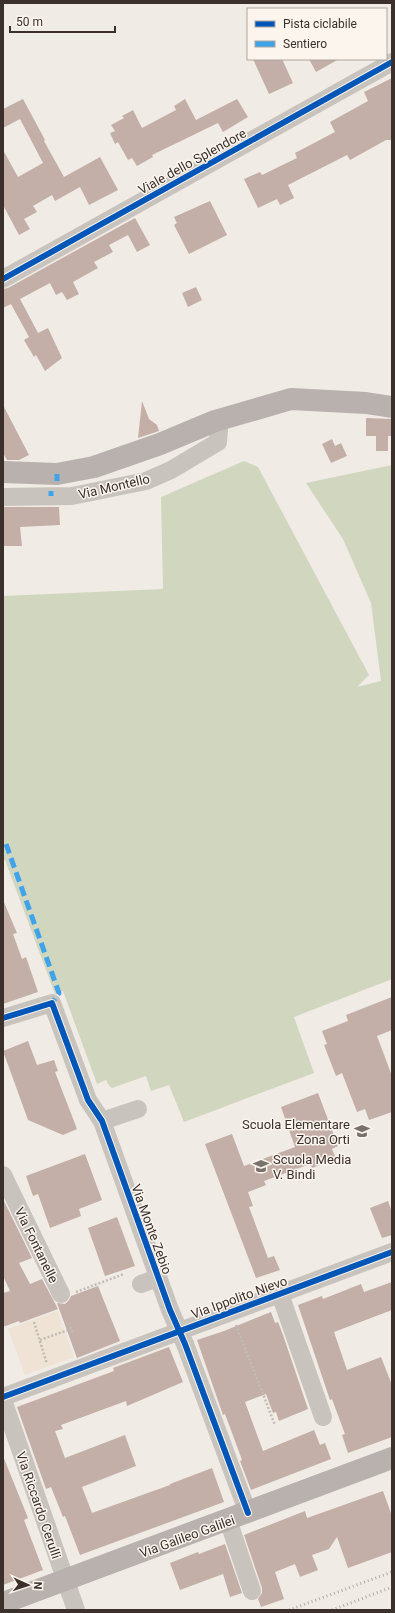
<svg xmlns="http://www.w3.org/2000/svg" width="395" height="1613" font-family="Roboto,sans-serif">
<rect width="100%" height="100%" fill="#f0ebe5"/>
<path fill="#d1d6bf" d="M 244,461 L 258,467 L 369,675 L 357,687 L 381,681 L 371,603 L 343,539 L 306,483 L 392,465 L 392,979 L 294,1017 L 314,1073 L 184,1122 L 169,1085 L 151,1091 L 146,1076 L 112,1088 L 109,1086 L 106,1080 L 97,1084 L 63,991 L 55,994 L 5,860 L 3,860 L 3,596 L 163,589 L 161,497 Z"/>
<path fill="#eee3d5" d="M 57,1311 L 74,1357 L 25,1375 L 8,1329 Z"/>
<g fill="#c3afa7">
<path d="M 253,59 L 282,59 L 293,83 L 269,94 Z"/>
<path d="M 309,59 L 339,59 L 316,72 Z"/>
<path d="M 392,78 L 392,140 L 386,140 L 350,160 L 347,155 L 288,185 L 294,198 L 280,205 L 277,199 L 258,208 L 244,179 L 260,172 L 262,175 L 297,158 L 295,153 L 335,132 L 330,122 L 368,101 L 364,92 Z"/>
<path d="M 23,99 L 45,140 L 44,141 L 64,177 L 100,157 L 118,190 L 89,205 L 80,187 L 55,201 L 52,195 L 33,206 L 37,212 L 24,219 L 30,229 L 19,235 L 3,205 L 3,150 L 18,177 L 43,163 L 20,119 L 3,128 L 3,109 Z"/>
<path d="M 185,99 L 196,120 L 237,99 L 248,117 L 223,132 L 218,123 L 152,155 L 153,157 L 137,166 L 132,158 L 128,160 L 118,142 L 115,144 L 110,133 L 115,131 L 111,125 L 124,118 L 122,116 L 133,110 L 142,128 L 176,110 L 174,106 Z"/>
<path d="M 210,201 L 227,235 L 189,254 L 174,225 L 177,223 L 174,217 Z"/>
<path d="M 135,218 L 150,245 L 137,252 L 128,235 L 109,245 L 113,252 L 94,262 L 98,268 L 73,282 L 79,294 L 67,300 L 62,292 L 56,295 L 50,283 L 20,299 L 38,333 L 48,328 L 62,358 L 45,371 L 36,355 L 34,357 L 24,340 L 29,337 L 11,304 L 3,308 L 3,289 L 8,288 Z"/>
<path d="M 196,287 L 202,300 L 188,307 L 182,293 Z"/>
<path d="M 142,401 L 149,419 L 157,425 L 159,431 L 138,438 Z"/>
<path d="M 3,405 L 29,455 L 19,460 L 7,460 L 3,453 Z"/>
<path d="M 366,418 L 392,419 L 392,436 L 388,436 L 388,451 L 376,451 L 376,436 L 366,436 Z"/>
<path d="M 332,439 L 335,446 L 341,443 L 347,456 L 331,463 L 322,444 Z"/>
<path d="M 3,507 L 59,507 L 60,525 L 20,527 L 22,546 L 3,546 Z"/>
<path d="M 3,900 L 17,933 L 13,934 L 22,959 L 26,957 L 38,992 L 3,1004 Z"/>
<path d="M 392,997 L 392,1030 L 377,1036 L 392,1076 L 392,1112 L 369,1120 L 365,1109 L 357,1112 L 342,1073 L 336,1076 L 324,1045 L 327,1044 L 322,1031 L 348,1021 L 346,1015 Z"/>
<path d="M 28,1041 L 37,1065 L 54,1060 L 58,1071 L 55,1072 L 77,1129 L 63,1135 L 28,1120 L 3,1051 Z"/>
<path d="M 318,1093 L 338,1146 L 332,1149 L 336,1159 L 312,1168 L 310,1164 L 264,1181 L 266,1185 L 248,1192 L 253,1206 L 249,1207 L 268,1258 L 274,1256 L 280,1270 L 256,1278 L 205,1144 L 232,1134 L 244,1166 L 295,1147 L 281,1107 Z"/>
<path d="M 85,1154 L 102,1200 L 79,1209 L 81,1216 L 50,1228 L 38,1194 L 33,1196 L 26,1176 Z"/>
<path d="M 3,1199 L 32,1258 L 19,1263 L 30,1284 L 42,1279 L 58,1309 L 20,1323 L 19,1321 L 3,1327 L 3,1293 L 10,1291 L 3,1276 Z"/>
<path d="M 388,1201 L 392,1212 L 392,1235 L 382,1238 L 370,1208 Z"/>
<path d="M 117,1217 L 135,1266 L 105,1276 L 88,1228 Z"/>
<path d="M 392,1282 L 392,1310 L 334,1332 L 347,1370 L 381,1357 L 392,1385 L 392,1437 L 348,1453 L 342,1435 L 345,1434 L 332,1399 L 330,1400 L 298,1305 L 322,1296 L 323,1299 L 361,1284 L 364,1292 Z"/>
<path d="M 98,1286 L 120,1341 L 77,1358 L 57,1303 L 65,1304 L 69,1300 L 71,1296 Z"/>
<path d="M 271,1312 L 275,1323 L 278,1322 L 283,1335 L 308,1409 L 279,1421 L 276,1412 L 273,1413 L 266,1394 L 245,1402 L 263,1451 L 314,1430 L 320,1445 L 325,1443 L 331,1459 L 251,1490 L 240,1461 L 242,1460 L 225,1414 L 223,1415 L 197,1340 L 224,1331 Z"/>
<path d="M 169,1347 L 183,1382 L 127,1406 L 126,1401 L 61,1425 L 63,1429 L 55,1431 L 65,1458 L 125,1435 L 136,1466 L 82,1487 L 92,1513 L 170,1485 L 170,1484 L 212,1468 L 224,1502 L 80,1555 L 65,1516 L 63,1517 L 51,1487 L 46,1489 L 17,1407 L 114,1371 L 113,1368 Z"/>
<path d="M 3,1456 L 28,1518 L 24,1520 L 43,1570 L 3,1585 Z"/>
<path d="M 383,1491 L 392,1516 L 392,1552 L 348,1568 L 337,1537 L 329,1549 L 312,1555 L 318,1570 L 300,1577 L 295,1564 L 275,1572 L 284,1599 L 261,1607 L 258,1599 L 262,1593 L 262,1588 L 244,1535 L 305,1511 L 307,1518 Z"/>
<path d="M 225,1544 L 242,1593 L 230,1597 L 223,1574 L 180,1590 L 170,1563 L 198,1552 L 199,1554 Z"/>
</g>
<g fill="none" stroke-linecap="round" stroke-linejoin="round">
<g stroke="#c2bbb6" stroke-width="2.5" stroke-dasharray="2 2" stroke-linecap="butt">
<path d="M 76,1292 L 124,1274"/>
<path d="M 34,1322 L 47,1364"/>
<path d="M 69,1323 L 73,1334"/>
<path d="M 236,1325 L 275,1425"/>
<path d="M 40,1340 L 71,1329"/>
</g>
<g stroke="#c9c3be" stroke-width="18">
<path d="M 3,279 L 392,62"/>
<path d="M 3,497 L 72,496 L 146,481 L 171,470 L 218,442 L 219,430 L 215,421"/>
<path d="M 3,1018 L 52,1003 L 88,1100 L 102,1121 L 170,1310 L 185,1344 L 248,1513"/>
<path d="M 102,1121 L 138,1109"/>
<path d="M 3,1175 L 61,1294"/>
<path d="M 141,1284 L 158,1278"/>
<path d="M 280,1294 L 323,1417"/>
<path d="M 3,1397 L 392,1252"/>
<path d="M 3,1400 L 76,1610"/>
<path d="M 228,1520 L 252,1591"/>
</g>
<g stroke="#b8b1ad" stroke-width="22">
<path d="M 3,472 L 57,474 L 94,467 L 160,444 L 215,421 L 291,399 L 366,403 L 392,407"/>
<path d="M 3,1603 L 392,1458"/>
</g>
<g stroke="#b1aca8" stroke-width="3" stroke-dasharray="1 3" stroke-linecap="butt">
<path d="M 289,1610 L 392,1572"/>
<path d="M 332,1610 L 392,1587"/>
</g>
<g stroke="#3fa3eb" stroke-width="5" stroke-dasharray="10 5" stroke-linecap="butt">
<path d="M 57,474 L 57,481"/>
<path d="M 51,496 L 51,491"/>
<path d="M 6,844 L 59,993 L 52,1003"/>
</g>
<defs>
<g id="cycleway">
<path d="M 3,279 L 392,62"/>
<path d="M 3,1018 L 52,1003 L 88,1100 L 102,1121 L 170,1310 L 185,1344 L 248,1513"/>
<path d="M 3,1397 L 392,1252"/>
</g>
</defs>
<use href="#cycleway" stroke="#fbf5ee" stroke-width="8"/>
<use href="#cycleway" stroke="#0057b8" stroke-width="6"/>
</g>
<defs>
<symbol id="school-bare" viewBox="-9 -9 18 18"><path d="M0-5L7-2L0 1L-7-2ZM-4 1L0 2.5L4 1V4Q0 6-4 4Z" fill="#7a716c" stroke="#fbf5ee" stroke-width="2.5" paint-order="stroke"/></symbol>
</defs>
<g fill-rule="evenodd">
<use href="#school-bare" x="351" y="1120" width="22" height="22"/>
<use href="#school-bare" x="250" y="1155" width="22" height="22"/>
</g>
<g text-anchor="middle" stroke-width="3" stroke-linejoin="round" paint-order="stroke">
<g font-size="13" fill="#3b302b" stroke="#fbf5ee">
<text transform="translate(192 161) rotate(-29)" y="5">Viale dello Splendore</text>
<text transform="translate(114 486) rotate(-13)" y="5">Via Montello</text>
<text transform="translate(152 1229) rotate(70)" y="5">Via Monte Zebio</text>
<text transform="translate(37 1245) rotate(64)" y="5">Via Fontanelle</text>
<text transform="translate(239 1297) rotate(-20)" y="5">Via Ippolito Nievo</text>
<text transform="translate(39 1505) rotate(71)" y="5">Via Riccardo Cerulli</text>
<text transform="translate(187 1536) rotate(-20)" y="5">Via Galileo Galilei</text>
</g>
<g font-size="13" fill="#3b302b" stroke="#fbf5ee" text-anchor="end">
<text x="350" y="1129">Scuola Elementare<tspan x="350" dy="15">Zona Orti</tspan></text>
<text x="273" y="1164" text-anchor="start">Scuola Media<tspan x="273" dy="15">V. Bindi</tspan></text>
</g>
</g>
<rect width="395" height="1613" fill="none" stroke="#3b302b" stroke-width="8"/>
<rect x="247" y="8" width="140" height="52" fill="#fbf5ee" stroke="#aea6a0"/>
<rect x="255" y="21" width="20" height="6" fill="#0057b8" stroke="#aea6a0"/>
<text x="283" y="28" font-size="12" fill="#3b302b">Pista ciclabile</text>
<rect x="255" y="41" width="20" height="6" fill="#3fa3eb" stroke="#aea6a0"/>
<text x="283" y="48" font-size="12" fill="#3b302b">Sentiero</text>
<g transform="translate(28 1585) rotate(93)" stroke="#fbf5ee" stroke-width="3" paint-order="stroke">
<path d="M0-3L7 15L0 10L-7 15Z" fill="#3b302b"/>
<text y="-6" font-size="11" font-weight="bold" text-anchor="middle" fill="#3b302b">N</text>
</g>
<path d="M10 26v6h105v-6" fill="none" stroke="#3b302b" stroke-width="2"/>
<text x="16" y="26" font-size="12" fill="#3b302b" stroke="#fbf5ee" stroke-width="3" paint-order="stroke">50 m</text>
</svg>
